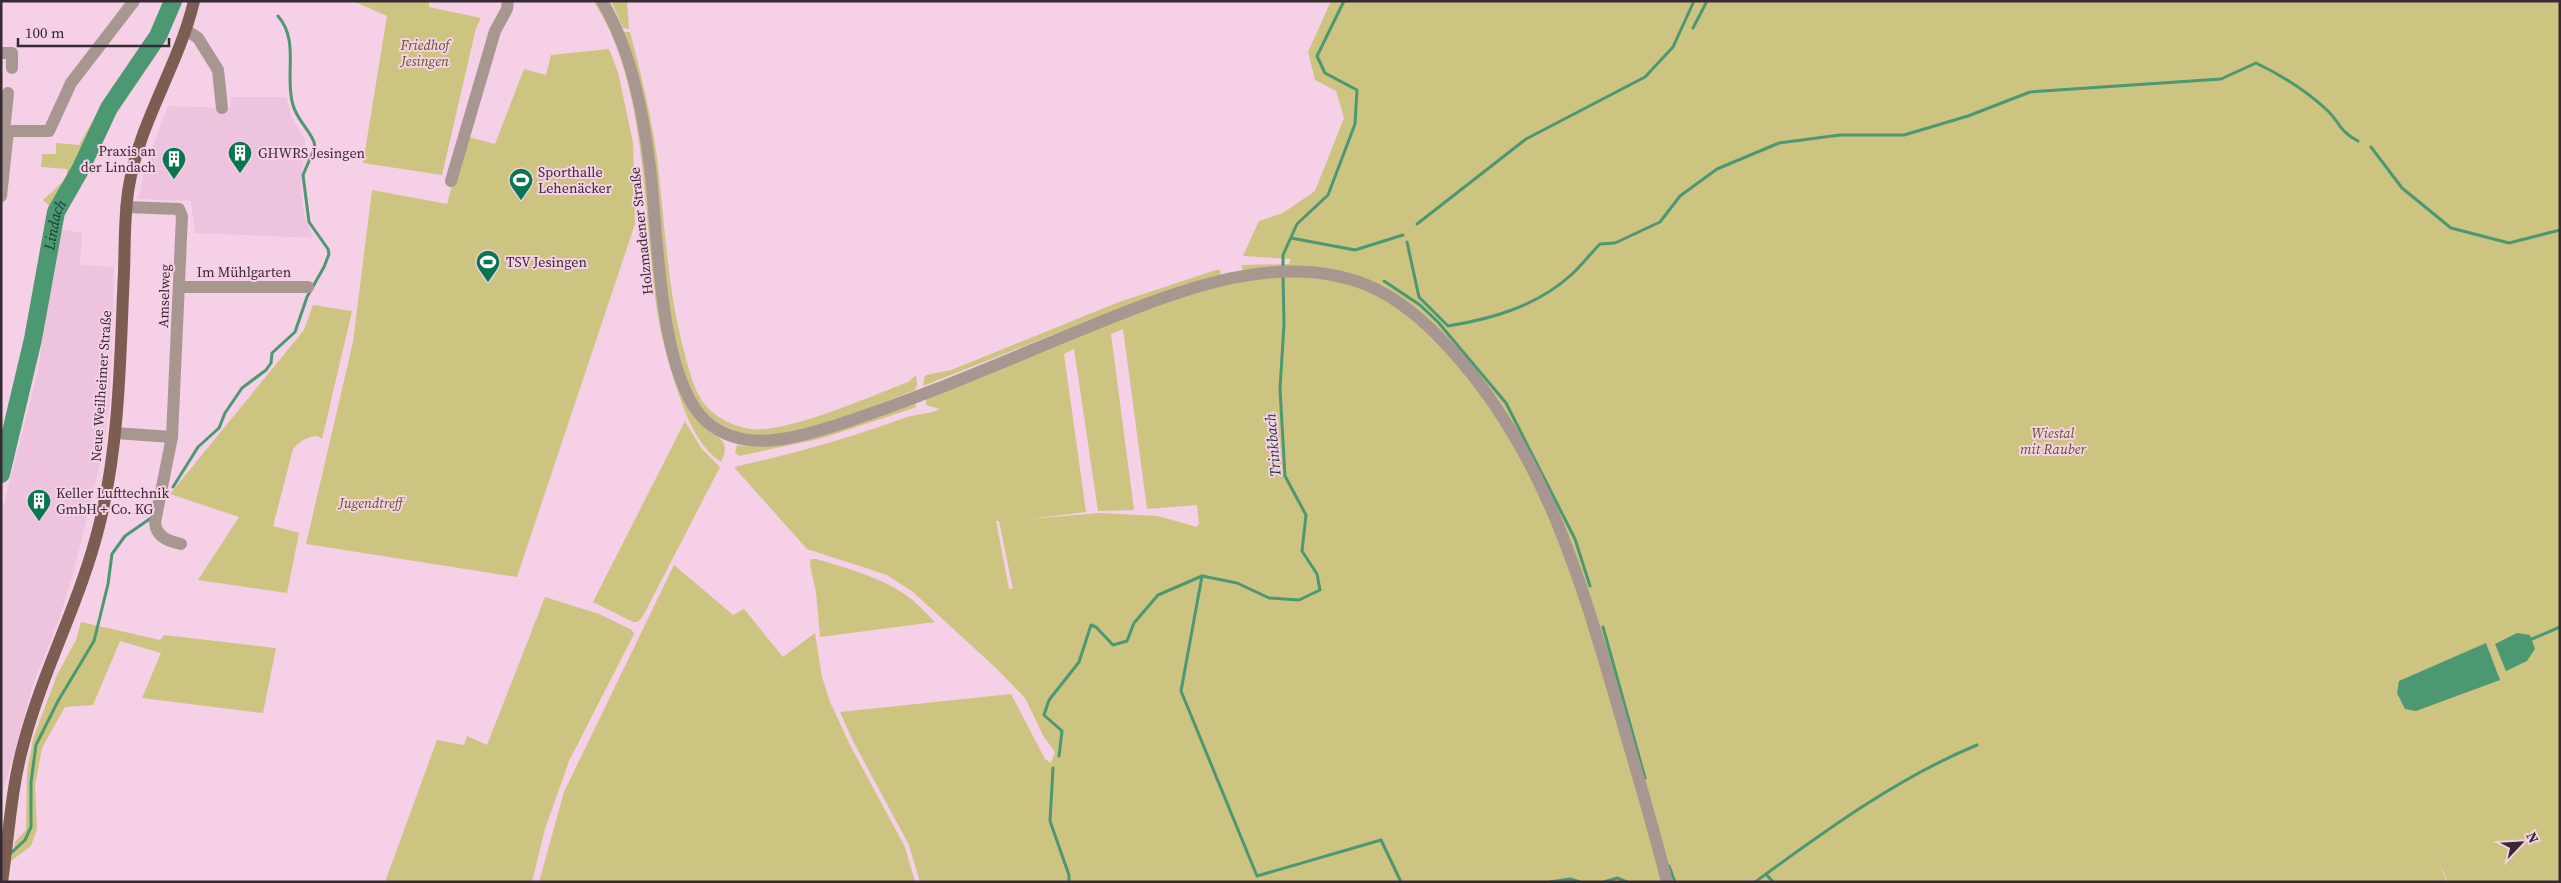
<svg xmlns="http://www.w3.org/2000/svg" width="2561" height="883" font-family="'Source Serif 4',serif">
<rect width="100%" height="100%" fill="#f5d0e6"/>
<g fill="#eec3de">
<path d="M 230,97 L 286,97 L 292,118 L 305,139 L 301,189 L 304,215 L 313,238 L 195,233 L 191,201 L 138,199 L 146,164 L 168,106 L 231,108 Z"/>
<path d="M 59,229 L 82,233 L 80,265 L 114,267 L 110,400 L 104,447 L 75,566 L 60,617 L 33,684 L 1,799 L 1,504 L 4,504 L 38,371 Z"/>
</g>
<g fill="#cdc482" fill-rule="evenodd">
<path d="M 163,1 L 170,1 L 156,35 L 107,107 L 78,169 L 54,210 L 43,200 L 67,178 L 67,169 L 41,167 L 42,154 L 56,154 L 56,143 L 79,145 L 110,90 L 152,32 Z"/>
<path d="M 353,1 L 429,1 L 429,7 L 481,18 L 476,28 L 442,175 L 363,163 L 387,16 Z"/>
<path d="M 593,1 L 598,1 L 607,17 L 632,90 L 684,400 C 688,408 693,416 700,423 C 714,437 733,438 721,462 C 699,447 687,419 679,395 C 669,365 660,335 656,304 C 643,211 647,80 593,1 Z"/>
<path d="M 611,1 L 627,1 L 629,29 L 623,28 Z"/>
<path d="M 1331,1 L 2560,1 L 2560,882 L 2448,882 L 2434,853 L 2447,882 L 920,882 L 909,845 L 853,741 L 840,712 L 1011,694 L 1045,759 L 1051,763 L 1055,752 L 1044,737 L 1025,698 L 997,669 L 913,592 L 887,575 L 807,549 L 734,467 C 793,454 850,438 907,417 C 918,414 929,414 940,409 L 926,405 L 926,396 L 1121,308 L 923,386 L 924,378 L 926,375 L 951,370 L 1119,302 L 1216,270 L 1220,270 L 1221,274 L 1219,275 L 1243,270 L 1241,265 L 1289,264 L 1291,259 L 1243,256 L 1259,221 L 1283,213 L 1315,191 L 1344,118 L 1336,91 L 1315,80 L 1308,52 ZM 1123,329 L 1147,509 L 1197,505 L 1199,524 L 1197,527 L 1158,516 L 1100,513 L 1030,519 L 1086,512 L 1064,354 L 1074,349 L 1098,511 L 1134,510 L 1111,334 ZM 996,521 L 999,521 L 1013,589 L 1009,589 Z"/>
<path d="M 623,32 L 630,32 C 641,74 651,114 657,157 C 665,223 667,290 685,355 C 689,370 693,387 702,401 C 713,416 731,426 750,429 C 785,434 872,396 908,382 L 916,375 L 917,384 L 915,390 C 871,407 782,448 737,432 C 716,425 699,410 690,390 C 672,348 668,299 660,253 C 648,180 636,106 623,32 Z"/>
<path d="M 609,49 L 618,72 L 633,143 L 635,224 L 517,577 L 306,544 L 353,342 L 372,190 L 447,204 L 465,136 L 495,144 L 524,69 L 546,75 L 551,55 Z"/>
<path d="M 313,305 L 352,311 L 322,439 L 317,436 C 306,437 300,441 293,449 L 273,526 L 299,533 L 287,593 L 198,580 L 239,517 L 170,494 L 304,330 Z"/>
<path d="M 916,402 L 916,406 L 914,408 L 823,438 L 739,456 L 735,452 L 737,445 L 746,446 Z"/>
<path d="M 685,421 L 701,448 L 720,467 L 643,616 L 638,622 L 633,622 L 593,602 Z"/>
<path d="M 811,559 L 816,559 C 846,568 877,576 903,593 C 915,601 925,612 935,622 L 820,637 L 816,592 L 810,565 Z"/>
<path d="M 674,565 L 733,615 L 744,609 L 783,657 L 815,633 L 822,677 L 830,702 L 850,745 L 905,847 L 915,882 L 539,882 L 564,792 Z"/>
<path d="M 545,597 L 599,614 L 632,630 L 634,634 L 569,761 L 545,829 L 532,882 L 385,882 L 437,740 L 464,745 L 467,736 L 487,745 Z"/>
<path d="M 81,622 L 160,640 L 164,635 L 276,648 L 263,713 L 142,698 L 161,653 L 120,641 L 93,705 L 65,707 L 42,748 L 35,785 L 37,829 L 31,846 L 11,861 L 15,842 L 26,830 L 27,772 L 33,739 L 57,675 L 76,640 Z"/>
</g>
<g fill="#4b9873">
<path d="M 2517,633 L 2530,635 L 2535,649 L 2527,661 L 2506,671 L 2495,644 Z"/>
<path d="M 2486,643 L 2500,680 L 2416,711 L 2405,709 L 2397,693 L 2399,681 Z"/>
</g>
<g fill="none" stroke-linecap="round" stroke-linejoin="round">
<g stroke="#4b9873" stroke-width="3">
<path d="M 1693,28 L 1707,1"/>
<path d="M 2371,147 L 2402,188 L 2451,228 L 2509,243 L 2560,230"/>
<path d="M 1417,224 L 1526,139 L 1645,77 L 1673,47 L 1694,1"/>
<path d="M 1291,238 L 1355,250 L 1403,235"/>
<path d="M 1407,242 L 1419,297 L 1448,326 C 1492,319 1537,306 1571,275 C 1581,266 1590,254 1600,244 L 1615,243 L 1660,222 L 1680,196 L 1717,169 L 1779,143 L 1840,135 L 1904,135 L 1968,116 L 2030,92 L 2221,79 L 2256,63 C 2281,75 2308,92 2328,111 C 2340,123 2340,132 2358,141"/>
<path d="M 1283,269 L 1283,255 L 1297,224 L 1328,195 L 1355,124 L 1357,90 L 1325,73 L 1317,56 L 1344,1"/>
<path d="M 1384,281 L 1420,305 L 1438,322 L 1506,403 L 1575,539 L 1590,586"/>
<path d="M 173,487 L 198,447 L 219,428 L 225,413 L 242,388 L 266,370 L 271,363 L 272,353 L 295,332 L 307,297 L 324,267 L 329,254 L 328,249 L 309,222 L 303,175 L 315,147 L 314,142 C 309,129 297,120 293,105 C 284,76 300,41 278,16"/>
<path d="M 1202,576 L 1181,691 L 1257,876 L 1381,840 L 1401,882"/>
<path d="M 1603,627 L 1645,778"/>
<path d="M 2532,639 L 2560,627"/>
<path d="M 1059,756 L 1062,731 L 1044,715 L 1049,700 L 1079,662 L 1091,625 L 1096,627 L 1113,645 L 1127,641 L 1134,623 L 1158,595 L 1202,576 L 1237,583 L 1269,598 L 1299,600 L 1320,590 L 1317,574 L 1302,551 L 1306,515 L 1285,476 L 1280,389 L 1284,324 L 1283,275"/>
<path d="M 1053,768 L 1050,821 L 1069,875 L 1069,882"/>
<path d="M 11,853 L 25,840 L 31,827 L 31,782 L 36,745 L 58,701 L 94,641 L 108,584 L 112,554 L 125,536 L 151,518"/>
<path d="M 1669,866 L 1675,882"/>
<path d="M 1766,874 L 1773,882"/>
<path d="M 1550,882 L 1570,879 L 1580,882"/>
<path d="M 1604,882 L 1617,878 L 1627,882"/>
<path d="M 1755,882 C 1825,831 1897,778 1977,745"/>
</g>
<path stroke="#4b9873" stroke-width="18" id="s1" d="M 1,474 L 33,339 L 56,212 L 80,170 L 109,108 L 158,36 L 173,1"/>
<g stroke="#a89790" stroke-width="12">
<path d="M 602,1 C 631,50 643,112 650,167 C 658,231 658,380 707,422 C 744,454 795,438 837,425 C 924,397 1009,359 1093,325 C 1138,307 1185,288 1232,278 C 1276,269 1325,268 1367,285 C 1401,299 1429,325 1453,352 C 1546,455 1582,584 1620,714 C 1636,770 1653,825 1667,882"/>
<path d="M 186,30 L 198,38 L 218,70 L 222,108"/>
<path d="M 1,53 L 12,53 L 12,68"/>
<path d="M 4,131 L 8,93"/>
<path d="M 451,181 L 495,31 L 507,9 L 508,1"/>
<path d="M 1,196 L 8,131 L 49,131 L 71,83 L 134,1"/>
<path d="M 126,207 L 179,209 L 182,216 L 172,437 L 155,522 C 156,537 168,541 181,544"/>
<path d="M 180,287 L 308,287"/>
<path d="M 115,433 L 172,437"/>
</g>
<path stroke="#7b5d52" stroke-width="12" d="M 2,882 C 9,835 11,788 24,742 C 44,667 82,598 100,522 C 120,441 120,355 124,272 C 125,244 124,214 129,186 C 140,120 179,65 194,1"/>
</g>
<defs>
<symbol id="building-pin" viewBox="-11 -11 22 30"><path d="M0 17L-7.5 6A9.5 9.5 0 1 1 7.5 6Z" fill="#0a764f" stroke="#f5d0e6"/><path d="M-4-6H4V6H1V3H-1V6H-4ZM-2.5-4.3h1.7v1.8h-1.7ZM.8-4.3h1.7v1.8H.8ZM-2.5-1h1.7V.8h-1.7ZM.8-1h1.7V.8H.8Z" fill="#fff"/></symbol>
<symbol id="stadium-pin" viewBox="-11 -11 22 30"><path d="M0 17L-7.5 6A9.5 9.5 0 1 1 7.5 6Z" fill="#0a764f" stroke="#f5d0e6"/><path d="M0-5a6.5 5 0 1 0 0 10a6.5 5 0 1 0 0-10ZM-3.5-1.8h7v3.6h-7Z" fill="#fff"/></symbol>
</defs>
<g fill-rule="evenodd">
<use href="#building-pin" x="226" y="139" width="28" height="38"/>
<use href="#building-pin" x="160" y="145" width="28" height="38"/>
<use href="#stadium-pin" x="507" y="166" width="28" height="38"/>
<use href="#stadium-pin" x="474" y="248" width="28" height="38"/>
<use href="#building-pin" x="25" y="487" width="28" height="38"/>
</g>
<g text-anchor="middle" stroke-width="4" stroke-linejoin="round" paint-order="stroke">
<g font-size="14" font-style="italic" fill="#605822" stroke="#f5d0e6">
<text x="425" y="50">Friedhof<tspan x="425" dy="16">Jesingen</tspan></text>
<text x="2053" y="438">Wiestal<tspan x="2053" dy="16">mit Rauber</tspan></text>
<text x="371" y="508">Jugendtreff</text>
</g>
<g font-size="14" fill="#382a32" stroke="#f5d0e6" text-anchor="start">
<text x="156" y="156" text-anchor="end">Praxis an<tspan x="156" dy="16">der Lindach</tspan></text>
<text x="258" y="158">GHWRS Jesingen</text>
<text x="538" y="177">Sporthalle<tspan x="538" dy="16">Lehenäcker</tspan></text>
<text x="506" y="267">TSV Jesingen</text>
<text x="56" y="498">Keller Lufttechnik<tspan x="56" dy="16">GmbH + Co. KG</tspan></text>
</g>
<g font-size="14" fill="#382a32" stroke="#f5d0e6">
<text transform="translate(641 231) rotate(-96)" y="5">Holzmadener Straße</text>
<text x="244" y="277">Im Mühlgarten</text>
<text transform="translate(164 296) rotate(-88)" y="5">Amselweg</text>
<text transform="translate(101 386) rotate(-86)" y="5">Neue Weilheimer Straße</text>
</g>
<g font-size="15" font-style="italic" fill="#1a3c2c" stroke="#f5d0e6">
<text dy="5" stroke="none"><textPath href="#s1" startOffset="255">Lindach</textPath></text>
<text transform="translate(1273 445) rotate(-95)" y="5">Trinkbach</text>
</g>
</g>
<rect width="2561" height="883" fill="none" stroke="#382a32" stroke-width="5"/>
<g transform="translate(2521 843) rotate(65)" stroke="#f5d0e6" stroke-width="4" paint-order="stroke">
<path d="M0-4L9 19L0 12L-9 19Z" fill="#382a32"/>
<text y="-8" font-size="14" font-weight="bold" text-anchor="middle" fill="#382a32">N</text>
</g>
<path d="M18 38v8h151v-8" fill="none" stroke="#382a32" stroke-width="2.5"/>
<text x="25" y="38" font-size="15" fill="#382a32" stroke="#f5d0e6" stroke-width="4" paint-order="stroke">100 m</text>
</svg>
